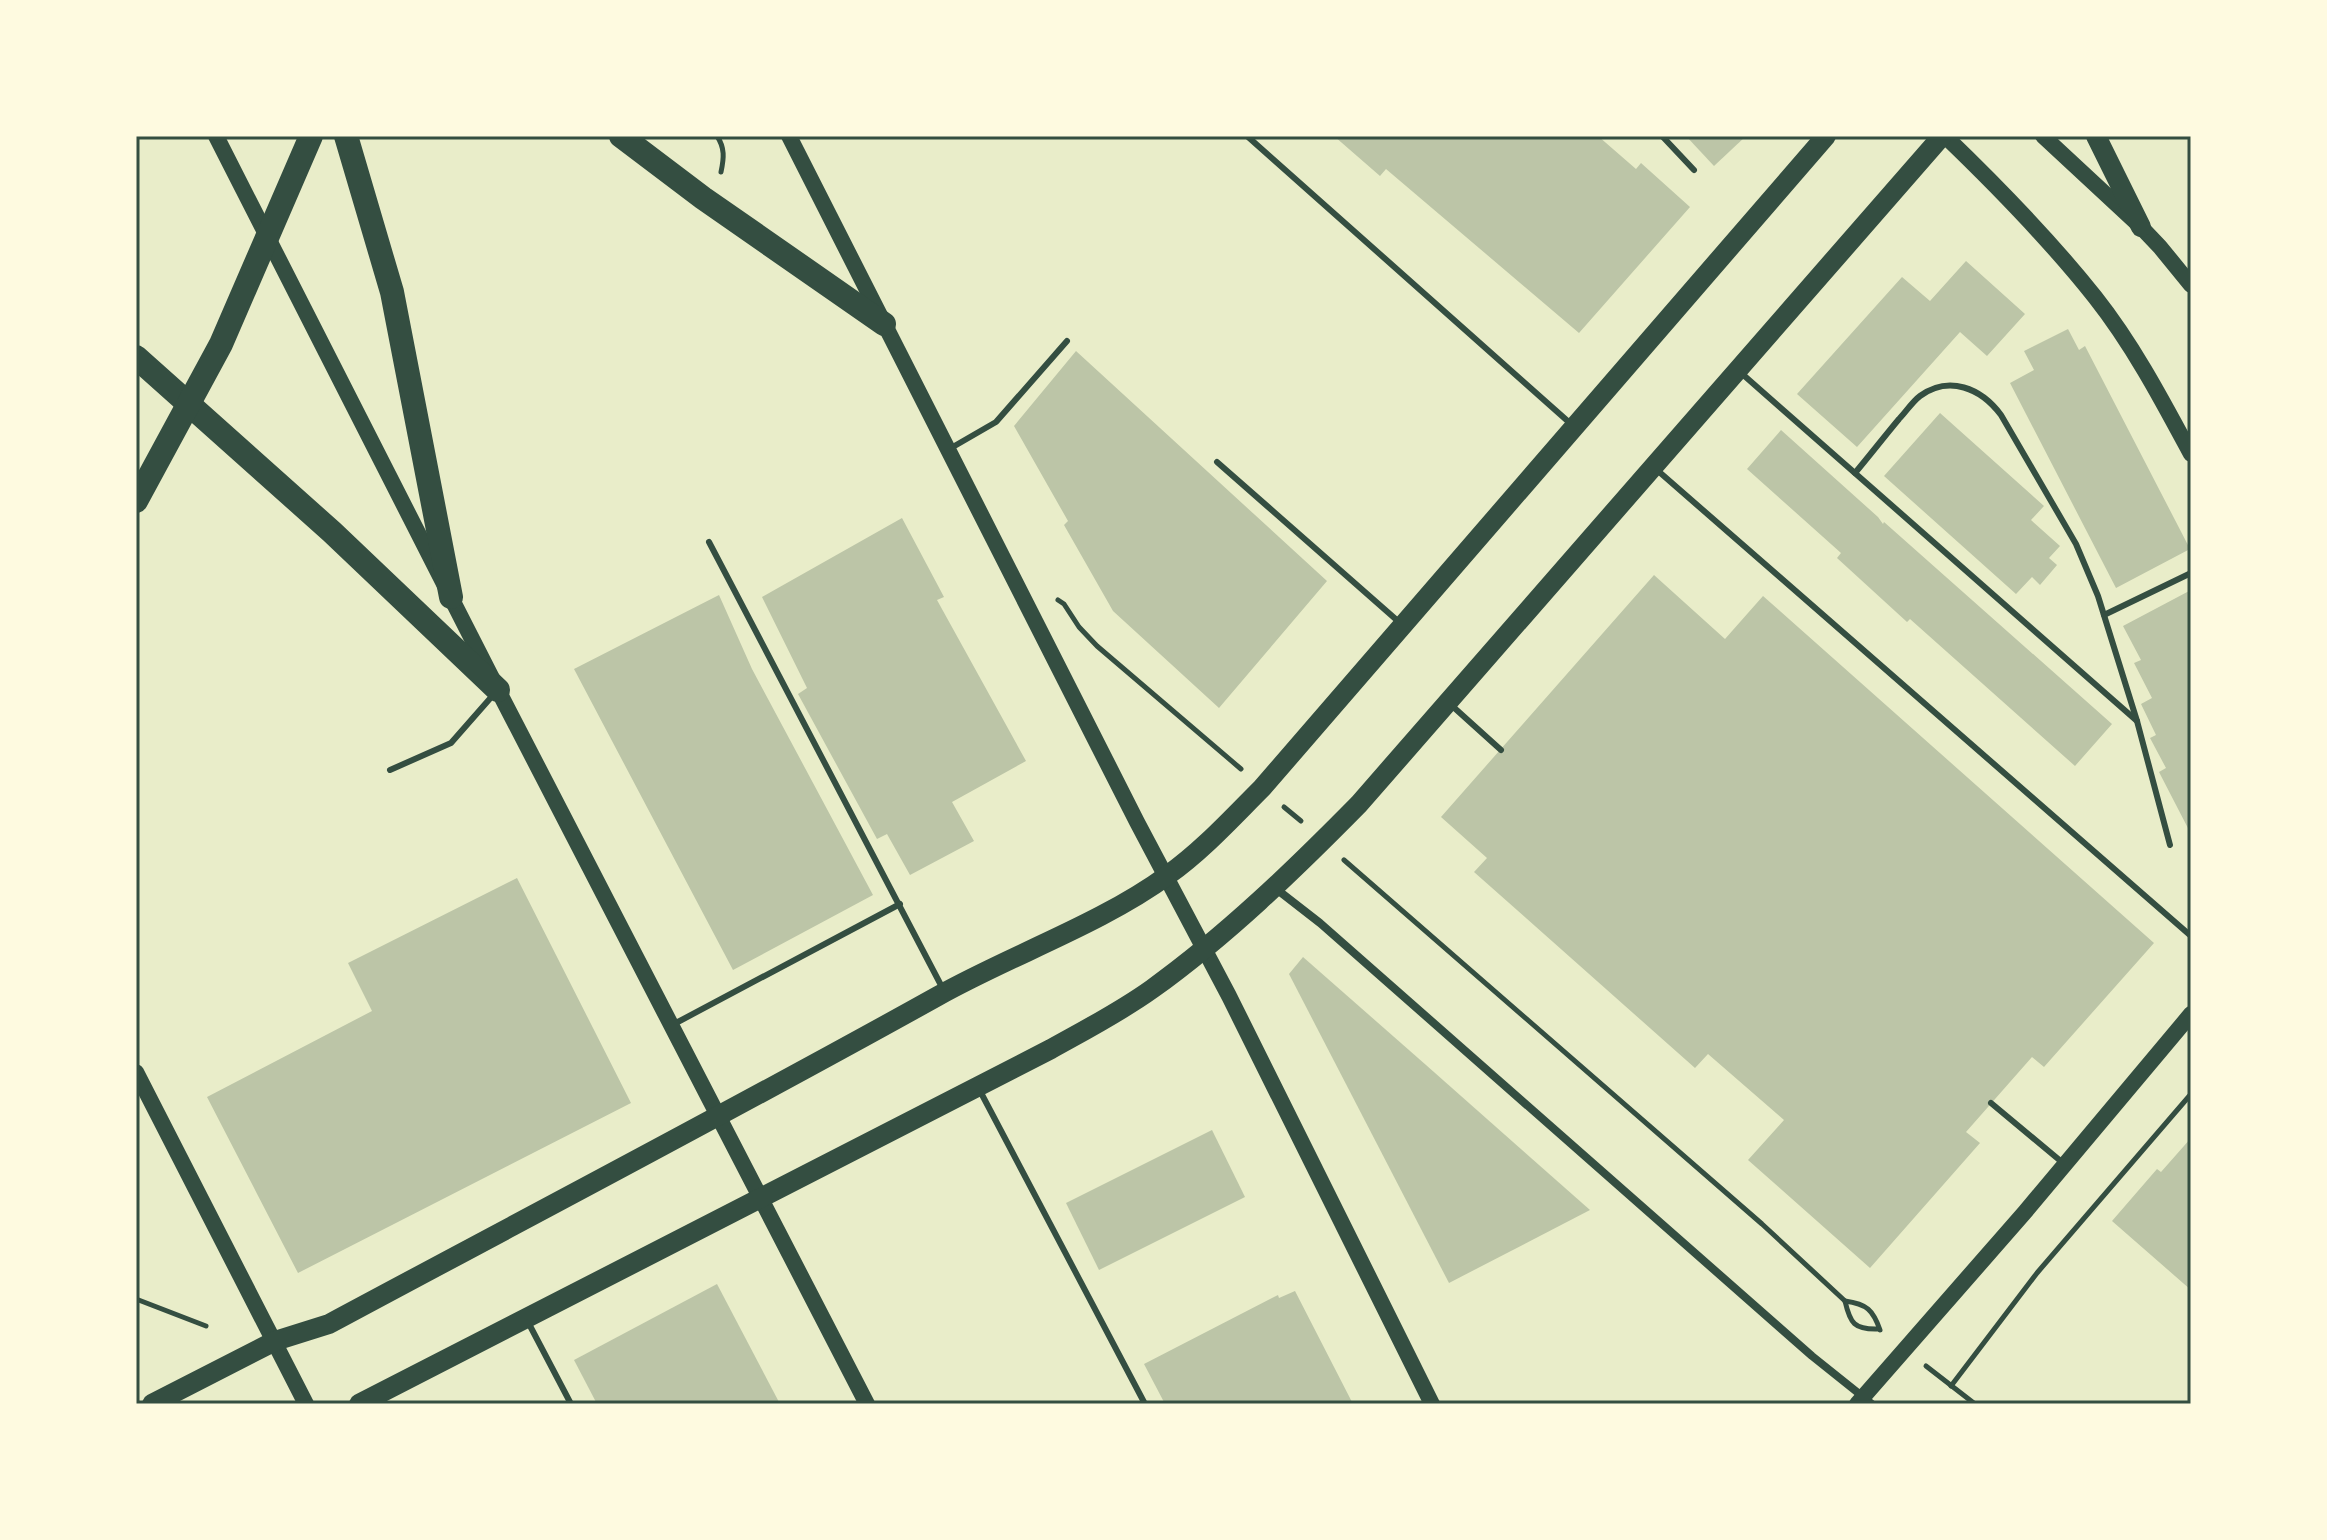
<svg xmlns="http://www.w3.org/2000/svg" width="2327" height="1540" font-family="'Alegreya Sans',sans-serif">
<rect width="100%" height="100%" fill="#e9edc9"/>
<g fill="#bcc5a7">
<path d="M 1334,136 L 1598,136 L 1636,169 L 1641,163 L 1690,207 L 1579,333 L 1386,169 L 1380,176 Z"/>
<path d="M 1686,136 L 1746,136 L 1714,166 Z"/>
<path d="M 1966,261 L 2025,314 L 1987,356 L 1960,332 L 1857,447 L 1797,394 L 1902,277 L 1930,301 Z"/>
<path d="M 2068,329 L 2079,350 L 2085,346 L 2190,549 L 2116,588 L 2010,383 L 2034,370 L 2024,351 Z"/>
<path d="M 1076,351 L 1327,581 L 1219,708 L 1113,611 L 1064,525 L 1068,521 L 1014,426 Z"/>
<path d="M 1940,413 L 2044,506 L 2031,520 L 2060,546 L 2049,558 L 2057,565 L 2040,585 L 2032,577 L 2016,594 L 1884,476 Z"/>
<path d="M 1781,430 L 1878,517 L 1883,524 L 1884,522 L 2112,724 L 2075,766 L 1910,619 L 1907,622 L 1837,558 L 1841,553 L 1747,469 Z"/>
<path d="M 902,518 L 944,597 L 937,600 L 1026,761 L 952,802 L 974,841 L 910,875 L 887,834 L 877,839 L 798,694 L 807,688 L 762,597 Z"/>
<path d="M 1654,575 L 1725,639 L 1763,596 L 2154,943 L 2044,1067 L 2032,1057 L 1966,1132 L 1980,1143 L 1870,1268 L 1748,1160 L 1784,1120 L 1708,1054 L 1695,1068 L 1474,872 L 1487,858 L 1441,817 Z"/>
<path d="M 2191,590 L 2191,834 L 2159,772 L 2166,768 L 2150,738 L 2156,735 L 2141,704 L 2152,698 L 2134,663 L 2141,660 L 2123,626 Z"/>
<path d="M 719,595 L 752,669 L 873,895 L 733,970 L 574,669 Z"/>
<path d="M 517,878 L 631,1103 L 298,1273 L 207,1097 L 372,1011 L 348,963 Z"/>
<path d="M 1303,957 L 1426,1065 L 1590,1210 L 1449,1283 L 1289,974 Z"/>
<path d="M 1212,1130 L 1245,1197 L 1099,1270 L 1066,1203 Z"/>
<path d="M 2191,1138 L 2191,1290 L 2112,1221 L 2157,1169 L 2161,1172 Z"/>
<path d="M 717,1284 L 780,1404 L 597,1404 L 574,1360 Z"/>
<path d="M 1295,1291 L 1353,1404 L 1165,1404 L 1144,1364 L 1278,1295 L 1279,1298 Z"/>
</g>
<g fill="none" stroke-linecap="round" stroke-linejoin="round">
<g stroke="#344e41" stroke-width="5">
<path d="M 717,136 C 725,148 724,158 721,172"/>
<path d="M 1058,600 L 1064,604 L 1079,627 L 1097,646 L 1241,769"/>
<path d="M 1284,807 L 1301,821"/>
<path d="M 1344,860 L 1762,1224 L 1845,1301 C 1850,1323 1854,1330 1879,1329"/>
<path d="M 136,1299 L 206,1326"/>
<path d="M 1845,1301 C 1867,1304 1873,1310 1880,1330"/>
<path d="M 1926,1366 L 1975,1404"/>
<path d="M 1951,1386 L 2037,1273 L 2191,1094"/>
</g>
<g stroke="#344e41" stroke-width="6">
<path d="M 1247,136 L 1571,424"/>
<path d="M 1662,136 L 1694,170"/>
<path d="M 1740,372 L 2137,721"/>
<path d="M 951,448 L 996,422 L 1067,341"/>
<path d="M 1217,462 L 1399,622"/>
<path d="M 1657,470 L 2191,936"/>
<path d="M 1855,473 C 1870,455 1884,437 1899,419 C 1906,412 1912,402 1920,396 C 1949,375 1981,388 2001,415 L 2076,544 L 2098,596 L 2137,721 L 2170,845"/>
<path d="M 709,542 L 943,989"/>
<path d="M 2104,615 L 2191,573"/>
<path d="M 1450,704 L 1501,750"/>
<path d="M 390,770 L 451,743 L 494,694"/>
<path d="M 674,1024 L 900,904"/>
<path d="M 979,1089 L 1145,1404"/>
<path d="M 1991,1103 L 2063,1163"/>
<path d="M 528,1322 L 571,1404"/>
</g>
<path stroke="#344e41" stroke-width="8" d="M 1275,888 L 1320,923 L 1812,1356 L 1872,1404"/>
<g stroke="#344e41" stroke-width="16">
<path d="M 216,136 L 498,690 L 867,1404"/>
<path d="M 789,136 L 1137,822 L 1229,996 L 1432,1404"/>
<path d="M 1945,136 C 1998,187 2049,239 2095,297 C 2133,345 2162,400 2191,454"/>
<path d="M 2043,136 L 2141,227 L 2160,247 L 2191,285"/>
<path d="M 136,1072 L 306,1404"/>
<path d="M 1857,1404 L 2025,1212 L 2191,1014"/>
</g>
<g stroke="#344e41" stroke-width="20">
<path d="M 2096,136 L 2141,227"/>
<path d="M 152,1404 L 275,1341 L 329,1324 C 532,1215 737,1108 938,996 C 1011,955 1101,924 1168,875 C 1203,850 1232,818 1262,788 L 1826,136"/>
<path d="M 359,1404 L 1051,1049 C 1085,1030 1120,1012 1152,989 C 1227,935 1294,870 1359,804 L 1942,136"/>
</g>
<g stroke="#344e41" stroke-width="24">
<path d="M 346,136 L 392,292 L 451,597"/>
<path d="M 621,136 L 703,198 L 884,324"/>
<path d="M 136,357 L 332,532 L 498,690"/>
<path d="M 136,501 L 221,344 L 311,136"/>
</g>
</g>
<rect width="2327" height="1540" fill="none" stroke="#fefae0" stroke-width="276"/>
<rect x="138" y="138" width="2051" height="1264" fill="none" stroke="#344e41" stroke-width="3"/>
</svg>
